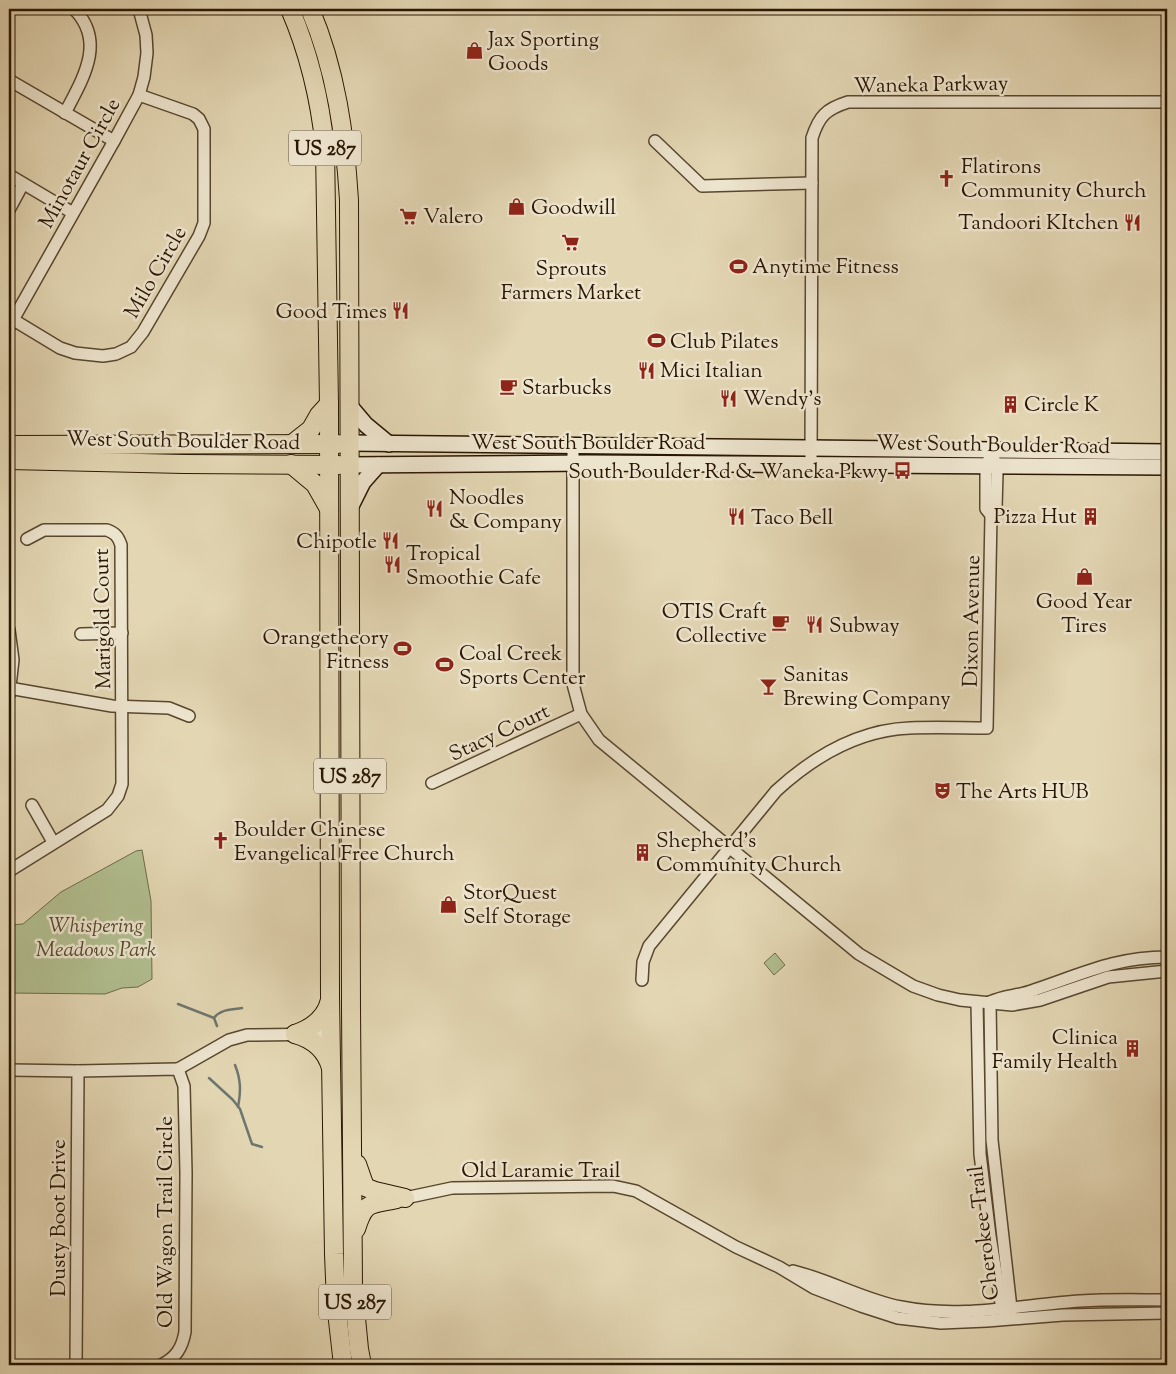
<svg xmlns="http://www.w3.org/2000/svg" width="1176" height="1374" font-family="'Sorts Mill Goudy',serif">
<rect width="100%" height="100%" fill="#e3d6b3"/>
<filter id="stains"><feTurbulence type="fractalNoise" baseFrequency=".004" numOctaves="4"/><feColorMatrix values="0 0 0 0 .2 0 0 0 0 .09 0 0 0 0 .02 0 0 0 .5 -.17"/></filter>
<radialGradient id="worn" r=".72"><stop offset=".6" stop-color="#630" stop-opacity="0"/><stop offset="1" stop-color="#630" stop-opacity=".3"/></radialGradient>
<g fill="#b1be8f" stroke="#6e6a48">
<path d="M 142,850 L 151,901 L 152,979 L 138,987 L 122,988 L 105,994 L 9,993 L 9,925 L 23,924 L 61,892 L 136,851 Z"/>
<path d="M 775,953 L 785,965 L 774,975 L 764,963 Z"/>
</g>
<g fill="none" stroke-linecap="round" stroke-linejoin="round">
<g stroke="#6d766f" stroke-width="2.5">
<path d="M 178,1004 L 214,1018 L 217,1026"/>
<path d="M 214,1018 C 220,1009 232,1010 242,1008"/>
<path d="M 235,1065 C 241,1080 241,1091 238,1107"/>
<path d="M 209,1078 L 233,1100 L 240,1109 L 252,1144 L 262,1147"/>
</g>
<defs>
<g id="minor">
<path d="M 9,80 L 114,141"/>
<path d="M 65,113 C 82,80 107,42 74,9"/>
<path d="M 655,141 L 702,186 L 812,183"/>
<path d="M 9,175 L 73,213"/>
<path d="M 9,210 L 23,184"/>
<path d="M 12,319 L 60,348 L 75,353 L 103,356 L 116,354 L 131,347 L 143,332 L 199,236 L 204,223 L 204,129 L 199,119 L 193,114 L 139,95"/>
<path d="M 9,327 L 114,141 L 139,95 L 144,77 L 147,53 L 146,35 L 139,9"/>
<path d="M 573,445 L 573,684 L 581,714 L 599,740 L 859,954 L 913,986 L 938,995 L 960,1000 L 1012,1005 L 1040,1000 L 1108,977 L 1167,971"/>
<path d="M 989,459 L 986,472 L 986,509 L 991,515"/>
<path d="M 811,464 L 812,138 C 819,116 826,109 848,102 L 1167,102"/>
<path d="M 9,630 L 13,660 L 9,695"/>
<path d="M 81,634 L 122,633"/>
<path d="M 9,688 L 112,706 L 169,708 L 189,716"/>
<path d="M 432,783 L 581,714"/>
<path d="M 32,805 L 53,842"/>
<path d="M 9,871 L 107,810 L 118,796 L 122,784 L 121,545 C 118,536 115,533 107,530 L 44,530 L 27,539"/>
<path d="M 642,980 L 643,962 L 649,946 L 776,791 C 813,757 858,730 910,728 C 936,727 961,728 987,728 L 991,515 L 996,508 L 997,472 L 994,459"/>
<path d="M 977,1002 L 980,1154 L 990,1236 L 1002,1309 L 1005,1315"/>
<path d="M 990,1002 L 992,1140 L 1011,1308 L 1010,1314"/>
<path d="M 990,1002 C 1004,995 1019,996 1034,990 C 1082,974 1115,957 1167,957"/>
<path d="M 178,1069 L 229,1040 L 247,1035 L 332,1034"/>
<path d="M 9,1070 L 78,1071 L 178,1069 L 184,1086 L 186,1173 L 185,1332 C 182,1348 176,1358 161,1365"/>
<path d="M 405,1198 L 452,1188 L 613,1186 L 636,1191 L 736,1247 L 779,1267 L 814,1288 L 861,1306 L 898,1318 L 941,1323 L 987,1321 L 1063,1315 L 1167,1313"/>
<path d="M 793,1271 C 830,1280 864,1300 901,1307 C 961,1319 1020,1305 1080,1301 C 1109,1299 1138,1300 1167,1300"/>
<path d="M 76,1365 L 78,1071"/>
</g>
<g id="secondary">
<path d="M 349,405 L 366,425 L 389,444"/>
<path d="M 349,443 L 1167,452"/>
<path d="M 349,465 L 587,463 L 1167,467"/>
<path d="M 350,508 L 363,482 L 378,465"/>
</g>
<g id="primary">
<path d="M 290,9 C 309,53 320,100 325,148 L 329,404 L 330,996 L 334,1254 L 336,1303 L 343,1365"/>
<path d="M 310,9 C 336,70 345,135 349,200 L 351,1007 L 353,1287 L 359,1349 L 362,1365"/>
<path d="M 292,444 L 311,429 L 319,415 L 329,404"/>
<path d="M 9,445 L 338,444"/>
<path d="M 9,460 L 184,464 L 339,465"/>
<path d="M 291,464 L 315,484 L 328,507"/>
<path d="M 295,1034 C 313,1039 326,1049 331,1068"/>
<path d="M 295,1034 C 313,1028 326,1018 330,1000"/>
<path d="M 357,1164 L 365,1187 L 375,1191 L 405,1198"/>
<path d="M 356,1229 C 365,1200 370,1205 397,1199"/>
</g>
</defs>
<use href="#minor" stroke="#58472e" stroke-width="14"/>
<use href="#secondary" stroke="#2a1702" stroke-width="18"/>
<use href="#primary" stroke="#2a1702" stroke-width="20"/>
<use href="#minor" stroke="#ede4ce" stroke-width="11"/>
<use href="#secondary" stroke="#ede4ce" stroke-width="15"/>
<use href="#primary" stroke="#e3d6b3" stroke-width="18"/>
</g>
<defs>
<symbol id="shop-bare" viewBox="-9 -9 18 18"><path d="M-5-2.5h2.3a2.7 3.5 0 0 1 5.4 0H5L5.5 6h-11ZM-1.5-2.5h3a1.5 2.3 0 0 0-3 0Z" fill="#8f2418" stroke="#ede4ce" stroke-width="2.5" paint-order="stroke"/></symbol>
<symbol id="church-bare" viewBox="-9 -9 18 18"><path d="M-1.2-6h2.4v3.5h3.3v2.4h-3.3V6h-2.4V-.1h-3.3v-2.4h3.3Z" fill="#8f2418" stroke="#ede4ce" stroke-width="2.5" paint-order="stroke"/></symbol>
<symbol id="supermarket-bare" viewBox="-9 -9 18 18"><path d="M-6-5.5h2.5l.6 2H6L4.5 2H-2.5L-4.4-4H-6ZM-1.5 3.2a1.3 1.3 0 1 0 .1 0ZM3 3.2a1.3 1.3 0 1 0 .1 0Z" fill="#8f2418" stroke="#ede4ce" stroke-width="2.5" paint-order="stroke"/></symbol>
<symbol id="restaurant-bare" viewBox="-9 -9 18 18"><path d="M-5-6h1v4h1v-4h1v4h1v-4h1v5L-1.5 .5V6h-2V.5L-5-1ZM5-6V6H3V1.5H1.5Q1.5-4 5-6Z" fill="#8f2418" stroke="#ede4ce" stroke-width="2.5" paint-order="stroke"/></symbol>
<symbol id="stadium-bare" viewBox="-9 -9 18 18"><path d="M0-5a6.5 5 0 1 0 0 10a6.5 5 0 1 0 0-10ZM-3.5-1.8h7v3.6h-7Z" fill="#8f2418" stroke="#ede4ce" stroke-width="2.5" paint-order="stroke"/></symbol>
<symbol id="cafe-bare" viewBox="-9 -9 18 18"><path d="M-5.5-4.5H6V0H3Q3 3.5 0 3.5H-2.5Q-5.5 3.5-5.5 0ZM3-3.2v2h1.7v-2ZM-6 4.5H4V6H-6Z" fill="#8f2418" stroke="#ede4ce" stroke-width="2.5" paint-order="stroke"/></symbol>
<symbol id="building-bare" viewBox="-9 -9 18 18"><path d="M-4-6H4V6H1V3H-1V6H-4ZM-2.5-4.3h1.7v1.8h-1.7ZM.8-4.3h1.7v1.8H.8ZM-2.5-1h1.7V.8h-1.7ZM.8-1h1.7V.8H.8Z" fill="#8f2418" stroke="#ede4ce" stroke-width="2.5" paint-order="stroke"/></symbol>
<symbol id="bus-bare" viewBox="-9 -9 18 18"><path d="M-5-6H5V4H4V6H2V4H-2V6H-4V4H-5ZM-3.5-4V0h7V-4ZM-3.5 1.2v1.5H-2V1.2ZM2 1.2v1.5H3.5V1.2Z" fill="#8f2418" stroke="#ede4ce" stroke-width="2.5" paint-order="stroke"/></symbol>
<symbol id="bar-bare" viewBox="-9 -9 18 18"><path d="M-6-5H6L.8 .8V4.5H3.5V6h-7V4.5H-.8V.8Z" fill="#8f2418" stroke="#ede4ce" stroke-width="2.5" paint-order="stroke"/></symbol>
<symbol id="theatre-bare" viewBox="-9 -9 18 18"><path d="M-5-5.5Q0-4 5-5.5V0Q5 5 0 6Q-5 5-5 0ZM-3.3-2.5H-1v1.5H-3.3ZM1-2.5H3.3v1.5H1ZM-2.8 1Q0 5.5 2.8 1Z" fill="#8f2418" stroke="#ede4ce" stroke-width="2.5" paint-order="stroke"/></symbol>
</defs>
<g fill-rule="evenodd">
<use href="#shop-bare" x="462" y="38" width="25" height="25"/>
<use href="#church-bare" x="934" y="166" width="25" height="25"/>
<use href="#shop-bare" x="504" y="194" width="25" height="25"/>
<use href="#supermarket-bare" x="396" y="204" width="25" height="25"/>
<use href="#restaurant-bare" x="1120" y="210" width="25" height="25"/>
<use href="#supermarket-bare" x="558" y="230" width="25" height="25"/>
<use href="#stadium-bare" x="726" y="254" width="25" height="25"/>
<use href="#restaurant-bare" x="388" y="298" width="25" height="25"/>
<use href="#stadium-bare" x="644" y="328" width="25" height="25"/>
<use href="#restaurant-bare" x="634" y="358" width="25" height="25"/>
<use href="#cafe-bare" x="496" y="374" width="25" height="25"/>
<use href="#restaurant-bare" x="716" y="386" width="25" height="25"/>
<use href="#building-bare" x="998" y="392" width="25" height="25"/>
<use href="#bus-bare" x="890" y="458" width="25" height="25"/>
<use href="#restaurant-bare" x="422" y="496" width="25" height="25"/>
<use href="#building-bare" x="1078" y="504" width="25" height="25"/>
<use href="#restaurant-bare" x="724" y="504" width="25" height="25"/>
<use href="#restaurant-bare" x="378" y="528" width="25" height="25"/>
<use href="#restaurant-bare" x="380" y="552" width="25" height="25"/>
<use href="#shop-bare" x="1072" y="564" width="25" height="25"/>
<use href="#cafe-bare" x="768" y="610" width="25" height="25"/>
<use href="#restaurant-bare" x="802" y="612" width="25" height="25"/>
<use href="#stadium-bare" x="390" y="636" width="25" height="25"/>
<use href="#stadium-bare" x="432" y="652" width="25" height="25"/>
<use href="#bar-bare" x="756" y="674" width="25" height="25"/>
<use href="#theatre-bare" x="930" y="778" width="25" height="25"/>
<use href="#church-bare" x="208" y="828" width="25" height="25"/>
<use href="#building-bare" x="630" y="840" width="25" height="25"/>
<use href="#shop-bare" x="436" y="892" width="25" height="25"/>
<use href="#building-bare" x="1120" y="1036" width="25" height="25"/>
</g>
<g text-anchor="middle" stroke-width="5" stroke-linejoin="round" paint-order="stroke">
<g fill="#ede4ce" stroke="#64543f" stroke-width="1">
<rect x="289" y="130.5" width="72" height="35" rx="4"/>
<rect x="314" y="758.5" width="72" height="35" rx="4"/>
<rect x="319" y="1284.5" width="72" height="35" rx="4"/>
</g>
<g font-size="20" font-weight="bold" fill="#2a1702">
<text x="325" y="155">US 287</text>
<text x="350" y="783">US 287</text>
<text x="355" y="1309">US 287</text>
</g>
<g font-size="21" fill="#2a1702" stroke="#ede4ce" text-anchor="start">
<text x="488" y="46">Jax Sporting<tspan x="488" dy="24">Goods</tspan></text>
<text x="961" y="173">Flatirons<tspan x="961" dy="24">Community Church</tspan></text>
<text x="531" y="214">Goodwill</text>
<text x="423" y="223">Valero</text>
<text x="1119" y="229" text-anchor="end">Tandoori KItchen</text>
<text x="752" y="273">Anytime Fitness</text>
<text x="571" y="275" text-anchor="middle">Sprouts<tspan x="571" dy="24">Farmers Market</tspan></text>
<text x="387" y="318" text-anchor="end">Good Times</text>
<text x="670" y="348">Club Pilates</text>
<text x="660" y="377">Mici Italian</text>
<text x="522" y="394">Starbucks</text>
<text x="743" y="405">Wendy's</text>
<text x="1024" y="411">Circle K</text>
<text x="888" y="478" text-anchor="end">South Boulder Rd &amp; Waneka Pkwy</text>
<text x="449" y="504">Noodles<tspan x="449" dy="24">&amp; Company</tspan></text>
<text x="1077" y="523" text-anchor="end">Pizza Hut</text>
<text x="751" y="524">Taco Bell</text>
<text x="377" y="548" text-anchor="end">Chipotle</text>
<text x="406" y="560">Tropical<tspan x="406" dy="24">Smoothie Cafe</tspan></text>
<text x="1084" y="608" text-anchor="middle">Good Year<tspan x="1084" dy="24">Tires</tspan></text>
<text x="767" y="618" text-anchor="end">OTIS Craft<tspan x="767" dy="24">Collective</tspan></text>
<text x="829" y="632">Subway</text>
<text x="389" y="644" text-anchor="end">Orangetheory<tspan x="389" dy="24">Fitness</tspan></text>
<text x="459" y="660">Coal Creek<tspan x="459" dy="24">Sports Center</tspan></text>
<text x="783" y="681">Sanitas<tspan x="783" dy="24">Brewing Company</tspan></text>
<text x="956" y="798">The Arts HUB</text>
<text x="234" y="836">Boulder Chinese<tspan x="234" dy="24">Evangelical Free Church</tspan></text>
<text x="656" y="847">Shepherd's<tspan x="656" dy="24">Community Church</tspan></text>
<text x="463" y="899">StorQuest<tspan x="463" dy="24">Self Storage</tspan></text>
<text x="1118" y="1044" text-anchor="end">Clinica<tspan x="1118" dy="24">Family Health</tspan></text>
</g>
<g font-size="21" fill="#2a1702" stroke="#ede4ce">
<text transform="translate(931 84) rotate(-1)" y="7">Waneka Parkway</text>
<text transform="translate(79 163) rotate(-61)" y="7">Minotaur Circle</text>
<text transform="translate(155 272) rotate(-60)" y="7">Milo Circle</text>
<text transform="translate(183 440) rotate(1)" y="7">West South Boulder Road</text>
<text x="588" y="449">West South Boulder Road</text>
<text transform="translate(993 444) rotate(1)" y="7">West South Boulder Road</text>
<text transform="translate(102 619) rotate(-91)" y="7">Marigold Court</text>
<text transform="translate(971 621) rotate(-89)" y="7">Dixon Avenue</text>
<text transform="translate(499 732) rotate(-25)" y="7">Stacy Court</text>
<text x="541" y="1177">Old Laramie Trail</text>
<text transform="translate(58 1218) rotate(-90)" y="7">Dusty Boot Drive</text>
<text transform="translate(165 1222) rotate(-90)" y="7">Old Wagon Trail Circle</text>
<text transform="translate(983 1233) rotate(-97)" y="7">Cherokee Trail</text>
</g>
<g font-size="21" font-style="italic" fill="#52492c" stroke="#ede4ce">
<text x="96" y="932">Whispering<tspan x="96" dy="24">Meadows Park</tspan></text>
</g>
</g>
<rect width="1176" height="1374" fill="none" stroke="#e3d6b3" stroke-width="30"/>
<rect x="10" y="10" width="1156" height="1354" fill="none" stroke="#2a1702" stroke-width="2.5"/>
<rect x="15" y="15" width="1146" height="1344" fill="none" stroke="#2a1702"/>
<rect width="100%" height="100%" filter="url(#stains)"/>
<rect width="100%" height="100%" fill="url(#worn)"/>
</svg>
